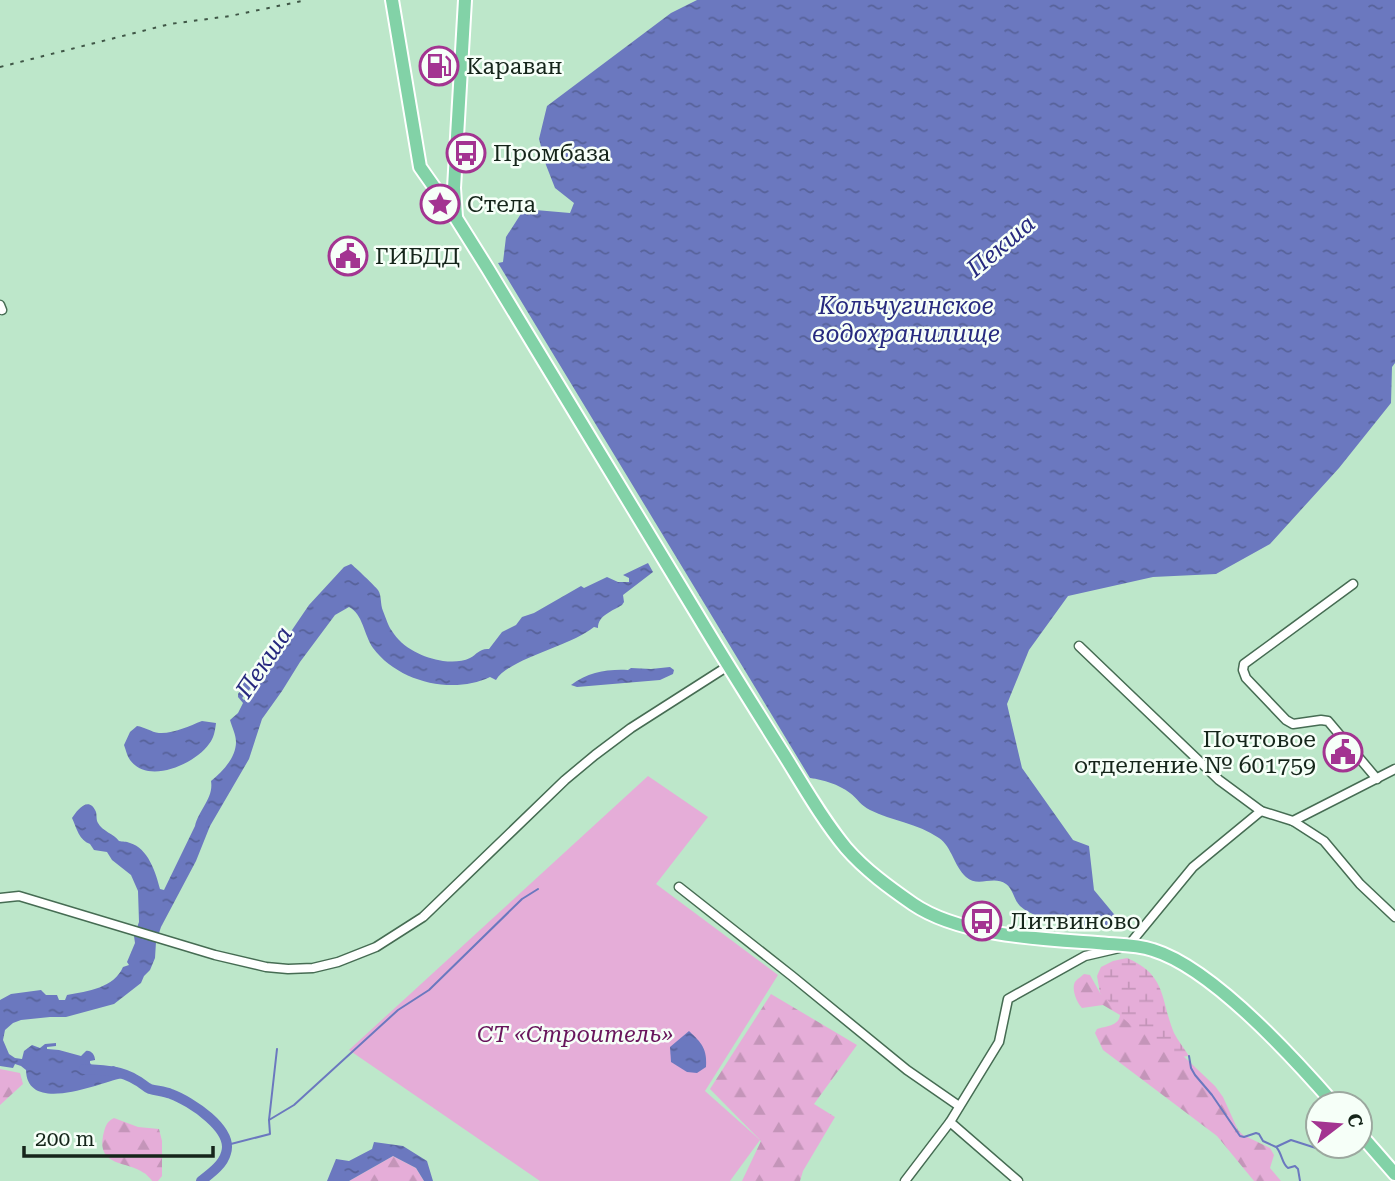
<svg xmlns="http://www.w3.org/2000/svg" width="1395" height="1181" font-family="'Roboto Serif',serif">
<defs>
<pattern id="forest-firs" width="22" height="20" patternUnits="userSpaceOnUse" patternTransform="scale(1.75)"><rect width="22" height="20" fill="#e5add8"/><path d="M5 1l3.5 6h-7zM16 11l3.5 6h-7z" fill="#c495b9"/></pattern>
<pattern id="wetland-marsh" width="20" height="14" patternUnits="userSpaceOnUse" patternTransform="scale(1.75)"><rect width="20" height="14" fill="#e5add8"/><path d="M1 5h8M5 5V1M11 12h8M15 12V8" fill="none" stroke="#c495b9"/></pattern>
<pattern id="water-ripples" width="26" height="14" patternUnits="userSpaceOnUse" patternTransform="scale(1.75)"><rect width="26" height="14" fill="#6b78bf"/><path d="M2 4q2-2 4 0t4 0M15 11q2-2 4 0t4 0" fill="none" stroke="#57629a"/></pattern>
</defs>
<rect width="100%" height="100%" fill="#bde7ca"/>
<g fill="url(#forest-firs)">
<path d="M 1084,974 L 1090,975 L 1100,993 L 1178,1051 L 1215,1086 L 1223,1097 L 1238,1130 L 1243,1135 L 1270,1148 L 1274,1155 L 1270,1168 L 1281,1181 L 1254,1181 L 1217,1136 L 1103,1050 L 1095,1033 L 1097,1029 C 1106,1026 1119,1026 1120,1015 L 1103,1005 L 1082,1008 C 1077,1003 1071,989 1075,982 C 1076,980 1082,976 1084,974 Z"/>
<path d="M 771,994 L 857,1045 L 814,1104 L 835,1117 L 803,1171 L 800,1181 L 742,1181 L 761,1141 L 710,1089 Z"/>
<path d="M 0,1069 L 20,1073 L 23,1084 L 0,1105 Z"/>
<path d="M 114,1118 L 138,1127 L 159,1129 L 162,1141 L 162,1176 L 158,1181 L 152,1181 C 152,1180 145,1173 144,1173 C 128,1161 97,1167 103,1136 C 105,1127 106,1122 114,1118 Z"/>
<path d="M 393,1156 L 416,1168 L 424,1181 L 349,1181 Z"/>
</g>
<path fill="url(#wetland-marsh)" d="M 1127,958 C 1167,975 1160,999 1174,1033 C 1178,1041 1184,1048 1189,1056 L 1180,1057 L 1158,1048 L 1143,1031 L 1133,1027 L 1124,1019 L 1118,1010 L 1100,993 L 1097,976 L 1101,967 L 1113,961 Z"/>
<path fill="#e5add8" d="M 648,776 L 708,817 L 656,884 L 778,975 L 705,1091 L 760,1140 L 730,1181 L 540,1181 L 349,1050 Z"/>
<g fill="url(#water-ripples)">
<path d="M 697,0 L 1395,0 L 1395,363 L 1392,367 L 1391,403 L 1339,468 L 1270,544 L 1216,574 L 1153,577 L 1068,596 L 1029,650 L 1007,704 L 1022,768 L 1073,840 L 1089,846 L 1094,890 L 1118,919 L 1113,928 C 1087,926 1040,924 1020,906 C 1014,900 1013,889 1006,884 C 993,875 978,888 966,877 C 954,866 952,847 939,838 C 917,823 892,821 870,810 C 861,806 857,798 850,793 C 838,784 824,780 810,778 L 498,263 L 503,262 L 506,237 L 524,209 L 570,213 L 574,203 L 555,188 L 546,165 L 539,139 L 547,106 L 671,13 Z"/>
<path d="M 648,563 L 653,572 L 623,595 L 624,602 L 622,605 C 613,611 598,615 598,628 L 594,627 C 571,646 508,659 496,680 L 490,677 C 453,695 398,682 373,648 C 364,635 363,614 349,607 L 335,615 L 300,662 L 282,691 L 262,719 L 249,759 L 210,826 L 196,861 L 161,927 L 156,942 L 155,958 L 150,970 L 144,976 L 141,983 L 114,1004 L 66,1017 L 50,1017 L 21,1020 L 13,1023 L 5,1030 L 3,1040 L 9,1054 L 15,1058 L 22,1059 L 24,1051 L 32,1045 L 40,1048 L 45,1044 L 56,1043 L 56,1046 L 47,1047 L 47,1049 L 59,1050 L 81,1056 L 86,1051 C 91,1050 95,1055 95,1060 L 90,1061 L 90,1063 L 98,1073 L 106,1071 L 113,1066 L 129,1072 L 128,1079 L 122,1078 C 99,1083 27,1115 26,1070 L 21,1066 L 15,1064 L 13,1068 L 0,1066 L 0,1000 L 11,994 L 41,990 L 46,995 L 57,995 L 59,1000 L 65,1000 L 67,995 C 88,991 114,988 123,967 L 129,965 L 127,962 L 135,943 L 134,936 L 139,922 L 138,891 L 131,875 L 112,860 L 107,852 L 94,850 L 90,844 C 79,840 77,829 72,818 C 77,810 89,795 96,812 C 97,816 96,820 98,823 C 102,831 114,834 119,841 C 123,842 126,841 130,843 C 148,848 156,873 160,889 L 164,890 L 195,826 C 198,811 214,798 211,781 C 222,772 236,758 236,742 C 236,735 232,727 230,720 L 238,713 L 243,703 L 238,697 L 238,694 L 242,688 L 243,682 L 249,678 L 260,665 L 262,666 L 260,671 L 253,678 L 250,689 L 242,698 L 244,700 L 252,694 L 277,652 L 309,605 L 344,567 L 351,564 C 354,566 376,587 378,590 C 382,596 380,604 383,611 C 386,618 388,626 392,631 C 402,648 424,658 443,661 C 452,662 462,662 470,658 C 477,654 480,648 489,649 L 502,632 L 516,625 L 522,617 L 534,613 L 581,586 L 584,588 L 607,577 L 618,582 L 629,582 L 629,578 L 623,575 Z"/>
<path d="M 670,667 L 674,670 L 673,674 L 660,680 L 577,687 L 571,685 C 588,672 608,669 628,670 L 631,668 L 651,669 Z"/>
<path d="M 202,721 L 216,723 C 215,731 214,738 209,744 C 195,764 148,785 130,760 C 127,756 126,750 124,745 L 130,732 L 137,726 C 145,727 151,732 159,733 C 173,734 189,726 202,721 Z"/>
<path d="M 689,1031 C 702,1043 707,1049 706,1067 L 697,1073 L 687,1072 L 671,1062 L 670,1047 Z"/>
<path d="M 374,1142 L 403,1146 L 427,1161 L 433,1181 L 424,1181 L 416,1168 L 393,1156 L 349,1181 L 327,1181 L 336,1159 L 349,1161 L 372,1149 Z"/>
</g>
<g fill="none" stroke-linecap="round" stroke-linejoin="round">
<g stroke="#6b78bf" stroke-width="2">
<path d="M 1189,1056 L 1191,1068 L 1195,1075 L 1212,1095 L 1240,1136 L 1244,1137 L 1256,1133 L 1259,1134 L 1263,1141 L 1276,1147 L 1291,1140 L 1319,1149 L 1339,1146"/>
<path d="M 269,1120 L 277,1049"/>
<path d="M 227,1145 L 270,1134 L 269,1120 L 294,1105 L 398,1010 L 429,990 L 522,899 L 538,889"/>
<path d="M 1277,1148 C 1282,1154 1282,1164 1288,1168 L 1295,1166 L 1298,1169 L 1300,1181"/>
</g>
<path stroke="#6b78bf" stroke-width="10" d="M 84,1069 C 102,1070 120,1070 136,1080 C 141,1082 145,1087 150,1089 C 157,1091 164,1091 171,1094 C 190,1101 234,1129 226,1153 C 223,1165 210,1174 201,1181"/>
<defs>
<g id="street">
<path d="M 0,305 L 2,310"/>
<path d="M 1353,584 L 1244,664 L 1243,670 L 1246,678 L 1286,720 L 1293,724 L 1321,720 L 1328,721 L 1377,779"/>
<path d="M 1079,646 L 1219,780 L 1261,811 L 1293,821 L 1324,841 L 1360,884 L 1395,917"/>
<path d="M 1293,821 L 1395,769"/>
<path d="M 679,887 L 792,976 L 907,1070 L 959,1106"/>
<path d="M 0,898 L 19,896 L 215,955 L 266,967 L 288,969 L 313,968 L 338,962 L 376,947 L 423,917 L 565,780 L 595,755 L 631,728 L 728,666"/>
<path d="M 950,1122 L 1018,1181"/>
<path d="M 905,1181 L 950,1122 L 999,1042 L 1008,999 L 1085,956 L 1128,946 L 1193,867 L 1261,811"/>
</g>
<g id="primary">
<path d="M 392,0 L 420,167 L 456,218 L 488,269 C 558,384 627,499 697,614 C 725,661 754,707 783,753 C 803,785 822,819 846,848 C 865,870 890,888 913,904 C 960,936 1042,939 1097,943 C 1115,945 1135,944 1153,950 C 1212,968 1293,1057 1334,1104"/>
<path d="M 456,217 L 454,188 L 465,0"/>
<path d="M 1360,1134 L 1395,1174"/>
</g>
</defs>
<use href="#street" stroke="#466c53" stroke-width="11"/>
<use href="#primary" stroke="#fff" stroke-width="16"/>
<use href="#street" stroke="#fff" stroke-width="8"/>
<use href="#primary" stroke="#82d2a7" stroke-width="12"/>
<path stroke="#405747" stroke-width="2" stroke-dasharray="3.5 7" stroke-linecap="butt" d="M 0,67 L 170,24 L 230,16 L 307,0"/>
</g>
<defs>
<symbol id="fuel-ring" viewBox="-11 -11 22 22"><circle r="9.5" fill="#f6fff8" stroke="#a33491" stroke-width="1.5"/><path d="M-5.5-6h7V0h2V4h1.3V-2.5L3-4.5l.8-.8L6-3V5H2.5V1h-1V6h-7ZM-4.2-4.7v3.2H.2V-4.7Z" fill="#a33491"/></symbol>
<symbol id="bus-ring" viewBox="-11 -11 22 22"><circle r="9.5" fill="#f6fff8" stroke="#a33491" stroke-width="1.5"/><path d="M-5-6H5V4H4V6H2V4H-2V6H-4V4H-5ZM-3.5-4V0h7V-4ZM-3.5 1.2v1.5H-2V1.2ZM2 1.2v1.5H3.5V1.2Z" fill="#a33491"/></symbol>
<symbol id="sight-ring" viewBox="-11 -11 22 22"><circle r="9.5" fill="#f6fff8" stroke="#a33491" stroke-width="1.5"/><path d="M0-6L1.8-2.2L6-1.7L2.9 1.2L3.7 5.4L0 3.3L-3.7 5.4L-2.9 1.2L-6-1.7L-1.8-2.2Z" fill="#a33491"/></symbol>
<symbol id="civic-ring" viewBox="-11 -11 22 22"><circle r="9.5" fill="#f6fff8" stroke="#a33491" stroke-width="1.5"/><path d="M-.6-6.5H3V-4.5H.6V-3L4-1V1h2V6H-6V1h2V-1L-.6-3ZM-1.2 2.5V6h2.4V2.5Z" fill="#a33491"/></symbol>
</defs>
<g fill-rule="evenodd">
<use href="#fuel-ring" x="417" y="44" width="44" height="44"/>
<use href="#bus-ring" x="444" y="131" width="44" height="44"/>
<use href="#sight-ring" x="418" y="182" width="44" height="44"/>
<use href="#civic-ring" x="326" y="234" width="44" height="44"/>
<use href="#civic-ring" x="1321" y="730" width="44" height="44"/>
<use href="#bus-ring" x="960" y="899" width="44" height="44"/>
</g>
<g text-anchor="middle" stroke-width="5" stroke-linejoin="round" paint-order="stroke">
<g font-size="23" fill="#15251a" stroke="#f6fff8" text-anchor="start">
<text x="466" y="74">Караван</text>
<text x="493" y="161">Промбаза</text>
<text x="467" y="212">Стела</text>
<text x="375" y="264">ГИБДД</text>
<text x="1316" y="747" text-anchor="end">Почтовое<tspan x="1316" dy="26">отделение № 601759</tspan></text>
<text x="1009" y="929">Литвиново</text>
</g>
<g font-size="23" font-style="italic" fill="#68155c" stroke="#f6fff8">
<text x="575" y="1042">СТ «Строитель»</text>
</g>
<g font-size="24" font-style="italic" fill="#272a7f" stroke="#f6fff8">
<text transform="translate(1001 246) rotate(-40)" y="8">Пекша</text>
<text x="906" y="314">Кольчугинское<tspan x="906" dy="28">водохранилище</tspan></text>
<text transform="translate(264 662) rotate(-56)" y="8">Пекша</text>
</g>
</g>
<g transform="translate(1339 1125) rotate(74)"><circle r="33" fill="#f6fff8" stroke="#9ca89f" stroke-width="2"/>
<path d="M0-5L12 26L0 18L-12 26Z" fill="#a33491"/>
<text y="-10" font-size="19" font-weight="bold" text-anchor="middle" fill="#15251a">С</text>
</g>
<path d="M24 1146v10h189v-10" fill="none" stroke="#15251a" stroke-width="3.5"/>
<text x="35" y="1146" font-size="21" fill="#15251a" stroke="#f6fff8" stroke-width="5" paint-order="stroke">200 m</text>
</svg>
